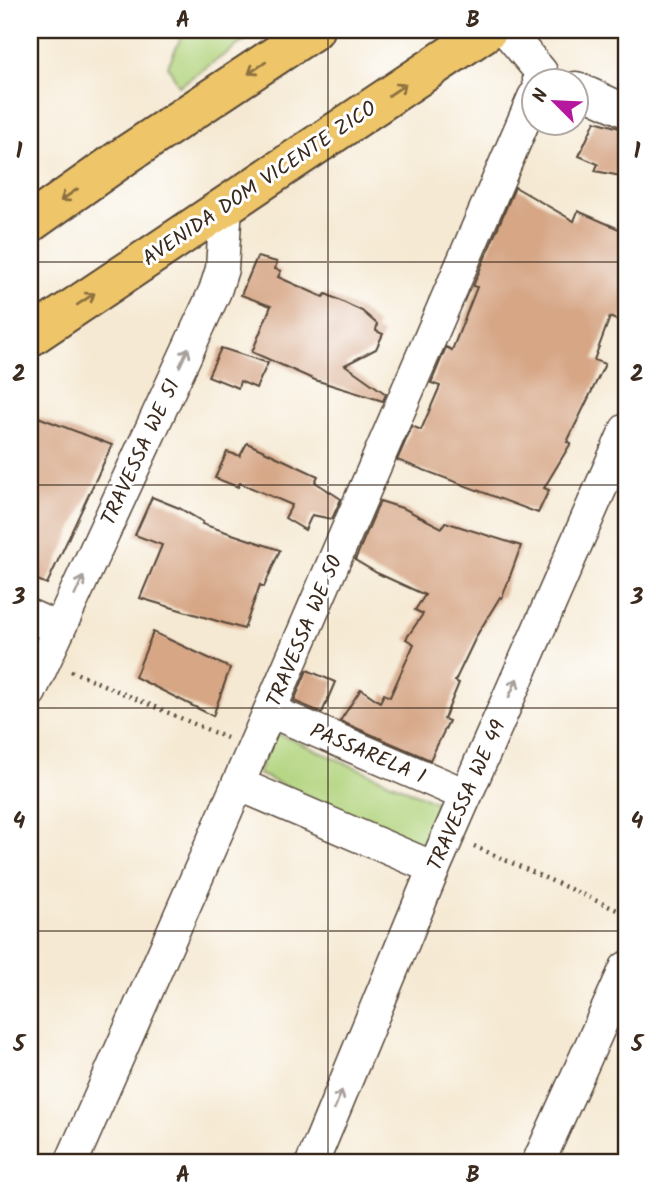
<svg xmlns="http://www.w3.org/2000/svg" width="656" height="1193" font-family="Kalam,sans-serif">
<rect width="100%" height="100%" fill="#fff"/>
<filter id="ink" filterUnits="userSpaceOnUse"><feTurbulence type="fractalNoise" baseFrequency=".0143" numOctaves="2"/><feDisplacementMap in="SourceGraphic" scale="14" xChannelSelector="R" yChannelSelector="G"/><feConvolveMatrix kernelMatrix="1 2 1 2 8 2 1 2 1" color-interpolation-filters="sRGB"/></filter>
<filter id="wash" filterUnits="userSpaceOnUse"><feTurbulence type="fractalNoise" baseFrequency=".00686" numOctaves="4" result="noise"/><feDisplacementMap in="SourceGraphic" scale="28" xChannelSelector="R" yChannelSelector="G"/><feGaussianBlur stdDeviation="1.57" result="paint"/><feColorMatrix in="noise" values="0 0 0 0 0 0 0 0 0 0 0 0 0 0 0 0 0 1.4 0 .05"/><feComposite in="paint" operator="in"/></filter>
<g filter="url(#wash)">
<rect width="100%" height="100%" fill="#f5e9d3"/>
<g fill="#b1d37c" stroke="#767e4d" stroke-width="2">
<path d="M 184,30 L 260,30 L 179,86 L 168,66 Z"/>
<path d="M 274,732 L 447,807 L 428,849 L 258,774 Z"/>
</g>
<g id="blocks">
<g fill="#d6a685">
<path d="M 595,121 L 626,130 L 626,177 L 595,171 L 598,164 L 579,156 Z"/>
<path d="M 515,187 L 574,221 L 578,211 L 626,232 L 626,303 L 621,322 L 610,317 L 594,360 L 605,364 L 567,442 L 571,443 L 544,488 L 549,490 L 538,513 L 397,460 L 412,426 L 421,430 L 440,386 L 431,383 L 446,347 L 452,350 L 477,287 L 473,286 Z"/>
<path d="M 257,257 L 277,262 L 275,269 L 281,271 L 278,277 L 323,297 L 326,294 L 362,311 L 377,324 L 376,331 L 383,334 L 376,349 L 345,365 L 386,394 L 383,401 L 315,380 L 252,352 L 271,306 L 241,295 Z"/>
<path d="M 221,348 L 268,363 L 256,388 L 240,381 L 238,388 L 208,376 Z"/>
<path d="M 30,414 L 112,445 L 47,584 L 30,577 Z"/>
<path d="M 247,443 L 318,476 L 315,482 L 341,499 L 332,519 L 312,515 L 305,530 L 285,518 L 292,505 L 240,483 L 238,487 L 215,478 L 227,452 L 240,456 Z"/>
<path d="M 152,497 L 179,508 L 203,522 L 202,524 L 280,550 L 264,587 L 260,585 L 244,629 L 140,598 L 162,545 L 135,535 Z"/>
<path d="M 380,501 L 405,509 L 442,528 L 445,522 L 521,546 L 502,598 L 500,597 L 477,635 L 455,681 L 459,683 L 444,719 L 449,721 L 430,760 L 340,721 L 361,689 L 380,702 L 384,694 L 390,697 L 414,644 L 406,639 L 423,614 L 415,610 L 425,595 L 377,573 L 355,560 Z"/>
<path d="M 153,632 L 230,668 L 213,716 L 135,677 Z"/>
<path d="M 307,670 L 335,682 L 322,713 L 294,701 Z"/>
</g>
</g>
</g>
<g filter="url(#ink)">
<use href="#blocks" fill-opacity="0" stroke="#574739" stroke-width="2"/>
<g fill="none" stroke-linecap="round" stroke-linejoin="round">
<defs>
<g id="minor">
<path d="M 506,30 L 541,72 L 539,80"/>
<path d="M 576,88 L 626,111"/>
<path d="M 30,616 L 59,629"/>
<path d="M 30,692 L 215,291 L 222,269 L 226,205"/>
<path d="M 270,711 L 466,795"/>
<path d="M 238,784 L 434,868"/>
<path d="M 71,1163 L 238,784 L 534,97"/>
<path d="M 312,1163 L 434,868 L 626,430"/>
<path d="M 538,1163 L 626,968"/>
</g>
<g id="primary">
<path d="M 30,223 L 126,155 L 314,30"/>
<path d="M 30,337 L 488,30"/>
</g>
</defs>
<use href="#minor" stroke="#574739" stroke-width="35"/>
<use href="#primary" stroke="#574739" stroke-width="42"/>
<g stroke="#574739" stroke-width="4.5" stroke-dasharray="2 5" stroke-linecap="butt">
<path d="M 71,671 L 227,738"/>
<path d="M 474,846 L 626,914"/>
</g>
<use href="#minor" stroke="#fff" stroke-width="32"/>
<use href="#primary" stroke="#eec569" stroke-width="38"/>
</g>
<defs><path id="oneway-shaft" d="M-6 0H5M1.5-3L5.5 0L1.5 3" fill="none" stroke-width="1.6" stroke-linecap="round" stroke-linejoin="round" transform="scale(1.75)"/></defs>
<g stroke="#8c7040">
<use href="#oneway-shaft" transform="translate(257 68) rotate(146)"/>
<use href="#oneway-shaft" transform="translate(397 90) rotate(-34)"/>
<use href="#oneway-shaft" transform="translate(69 195) rotate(145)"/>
<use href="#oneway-shaft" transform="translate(86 299) rotate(-34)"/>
</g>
<g stroke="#a79f9a">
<use href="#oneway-shaft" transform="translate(184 357) rotate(-65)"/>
<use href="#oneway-shaft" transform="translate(79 586) rotate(-65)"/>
<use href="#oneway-shaft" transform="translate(513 688) rotate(-66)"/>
<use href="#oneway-shaft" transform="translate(338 1100) rotate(-68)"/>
</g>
</g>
<path fill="none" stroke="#3b2a1e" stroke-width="2" stroke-opacity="0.55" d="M 328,30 L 328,1163M 30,262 L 626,262M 30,485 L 626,485M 30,708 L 626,708M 30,931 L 626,931"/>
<g text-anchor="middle" stroke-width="6" stroke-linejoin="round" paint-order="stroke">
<g font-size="21" fill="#3b2a1e" stroke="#fff">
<text transform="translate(259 183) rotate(-34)" y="7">AVENIDA DOM VICENTE ZICO</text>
<text transform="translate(140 452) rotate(-65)" y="7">TRAVESSA WE 51</text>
<text transform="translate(304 631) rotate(-67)" y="7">TRAVESSA WE 50</text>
<text transform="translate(368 753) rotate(23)" y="7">PASSARELA 1</text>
<text transform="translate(466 795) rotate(-66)" y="7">TRAVESSA WE 49</text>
</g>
</g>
<rect width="656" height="1193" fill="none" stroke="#fff" stroke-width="77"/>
<g transform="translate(555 102) rotate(294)"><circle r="33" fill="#ffffff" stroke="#b1aaa5" stroke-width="2"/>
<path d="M0-5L12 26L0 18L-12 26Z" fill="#b5179e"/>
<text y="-10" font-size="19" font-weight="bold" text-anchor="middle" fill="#3b2a1e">N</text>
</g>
<rect x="38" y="38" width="580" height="1116" fill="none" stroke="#3b2a1e" stroke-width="2.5"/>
<g font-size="23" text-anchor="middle" font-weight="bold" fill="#3b2a1e">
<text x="183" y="27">A</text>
<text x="473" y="27">B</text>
<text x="19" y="158">1</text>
<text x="637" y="158">1</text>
<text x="19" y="381">2</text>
<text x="637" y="381">2</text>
<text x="19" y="604">3</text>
<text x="637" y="604">3</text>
<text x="19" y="828">4</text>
<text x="637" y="828">4</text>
<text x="19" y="1051">5</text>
<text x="637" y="1051">5</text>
<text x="183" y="1182">A</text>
<text x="473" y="1182">B</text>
</g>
</svg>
